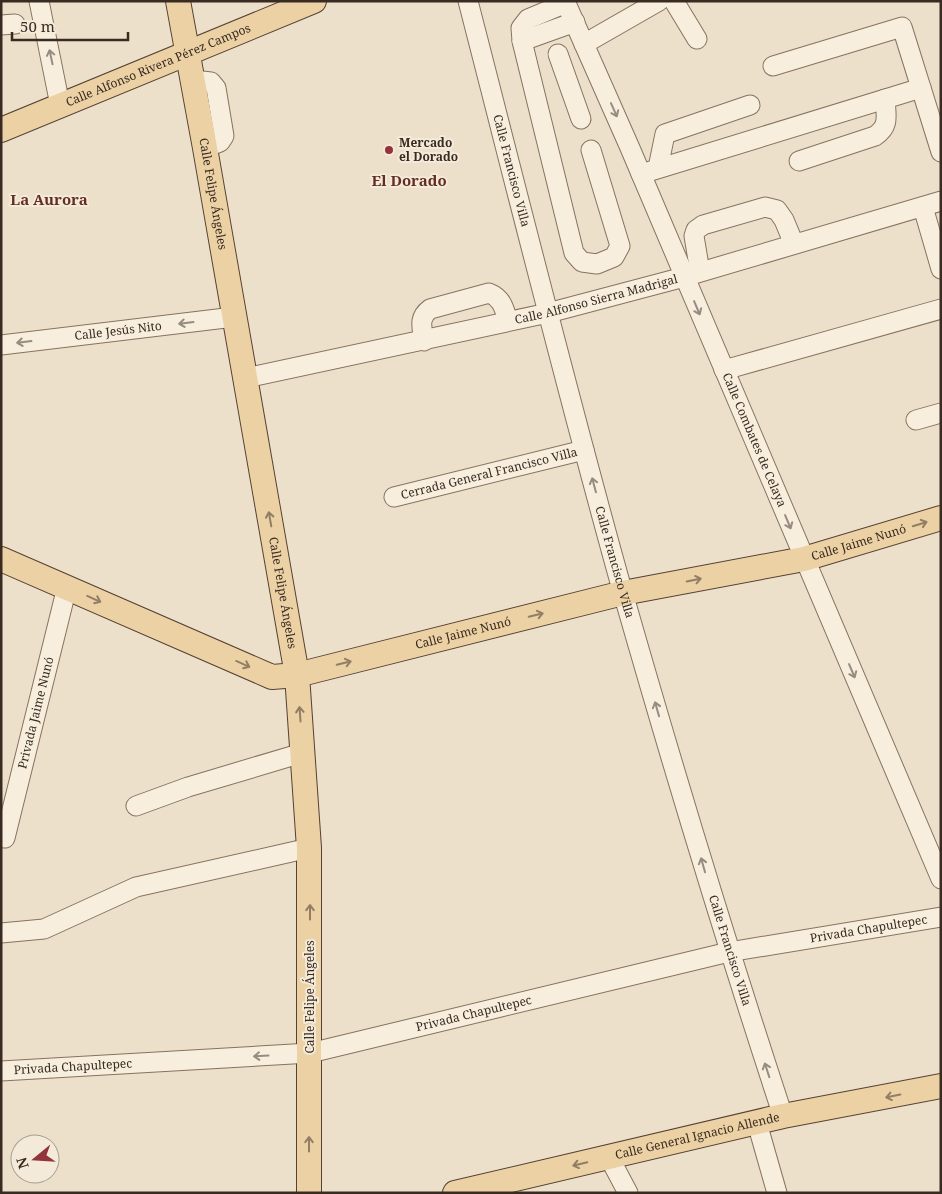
<svg xmlns="http://www.w3.org/2000/svg" width="942" height="1194" font-family="'Noto Serif',serif">
<rect width="100%" height="100%" fill="#ece0ca"/>
<g fill="none" stroke-linecap="round" stroke-linejoin="round">
<defs>
<g id="minor">
<path d="M 39,1 L 60,105"/>
<path id="s1" d="M 468,1 C 519,199 568,397 623,593 C 673,768 726,943 783,1116"/>
<path id="s2" d="M 565,1 L 630,148 L 941,879"/>
<path d="M 674,1 L 697,39"/>
<path d="M 566,3 L 528,19 L 521,28 L 522,41 L 574,253 L 582,262 L 597,264 L 614,257 L 620,246 L 591,150"/>
<path d="M 1,25 L 15,24"/>
<path d="M 522,41 L 575,22"/>
<path d="M 584,44 L 659,1"/>
<path d="M 558,54 L 581,119"/>
<path d="M 773,66 L 902,27 L 941,152"/>
<path d="M 193,80 L 211,82 L 216,88 L 224,136 L 220,142 L 205,148"/>
<path d="M 799,161 L 875,136 C 890,126 886,116 885,99"/>
<path d="M 658,168 L 665,134 L 750,105"/>
<path d="M 641,174 L 921,88"/>
<path d="M 923,207 L 941,269"/>
<path d="M 700,272 L 694,236 L 696,230 L 703,225 L 765,207 L 777,210 L 784,220 L 794,244"/>
<path d="M 424,341 C 422,327 418,318 430,309 L 489,293 C 502,298 504,308 508,321"/>
<path id="s3" d="M 1,345 L 234,317"/>
<path d="M 724,370 L 941,309"/>
<path id="s4" d="M 246,378 L 548,313 L 684,277 L 941,201"/>
<path d="M 916,420 L 941,413"/>
<path id="s5" d="M 394,497 L 584,450"/>
<path d="M 136,806 L 188,787 L 302,753"/>
<path id="s6" d="M 5,838 L 67,587"/>
<path d="M 1,933 L 44,929 L 136,887 L 309,848"/>
<path id="s7" d="M 1,1071 L 310,1053 L 729,952 L 941,917"/>
<path d="M 757,1123 L 777,1193"/>
<path d="M 609,1157 L 628,1193"/>
</g>
<g id="major">
<path id="s8" d="M 178,1 L 205,148 L 297,675 L 309,848 L 309,1193"/>
<path id="s9" d="M 1,130 L 314,1"/>
<path id="s10" d="M 1,559 L 272,677 L 297,675 L 623,593 L 804,559 L 941,518"/>
<path id="s11" d="M 455,1193 L 783,1116 L 941,1086"/>
</g>
</defs>
<use href="#minor" stroke="#88725f" stroke-width="21"/>
<use href="#major" stroke="#564133" stroke-width="26"/>
<use href="#minor" stroke="#f7eedd" stroke-width="19"/>
<use href="#major" stroke="#ecd1a5" stroke-width="24"/>
</g>
<defs><path id="oneway-shaft" d="M-6 0H5M1.5-3L5.5 0L1.5 3" fill="none" stroke-width="1.6" stroke-linecap="round" stroke-linejoin="round" transform="scale(1.25)"/></defs>
<g stroke="#988c80">
<use href="#oneway-shaft" transform="translate(51 57) rotate(-102)"/>
<use href="#oneway-shaft" transform="translate(614 110) rotate(66)"/>
<use href="#oneway-shaft" transform="translate(697 308) rotate(67)"/>
<use href="#oneway-shaft" transform="translate(186 323) rotate(173)"/>
<use href="#oneway-shaft" transform="translate(24 342) rotate(173)"/>
<use href="#oneway-shaft" transform="translate(594 485) rotate(-105)"/>
<use href="#oneway-shaft" transform="translate(788 522) rotate(67)"/>
<use href="#oneway-shaft" transform="translate(852 671) rotate(67)"/>
<use href="#oneway-shaft" transform="translate(657 709) rotate(-106)"/>
<use href="#oneway-shaft" transform="translate(703 865) rotate(-106)"/>
<use href="#oneway-shaft" transform="translate(261 1056) rotate(177)"/>
<use href="#oneway-shaft" transform="translate(767 1070) rotate(-108)"/>
</g>
<g stroke="#927e64">
<use href="#oneway-shaft" transform="translate(270 519) rotate(-100)"/>
<use href="#oneway-shaft" transform="translate(920 524) rotate(-17)"/>
<use href="#oneway-shaft" transform="translate(694 580) rotate(-11)"/>
<use href="#oneway-shaft" transform="translate(94 599) rotate(24)"/>
<use href="#oneway-shaft" transform="translate(536 615) rotate(-14)"/>
<use href="#oneway-shaft" transform="translate(344 663) rotate(-14)"/>
<use href="#oneway-shaft" transform="translate(243 664) rotate(24)"/>
<use href="#oneway-shaft" transform="translate(300 714) rotate(-94)"/>
<use href="#oneway-shaft" transform="translate(310 912) rotate(-90)"/>
<use href="#oneway-shaft" transform="translate(893 1096) rotate(169)"/>
<use href="#oneway-shaft" transform="translate(309 1144) rotate(-90)"/>
<use href="#oneway-shaft" transform="translate(580 1164) rotate(167)"/>
</g>
<circle fill="#93333a" stroke="#f4ead9" stroke-width="2" cx="389" cy="150" r="5"/>
<g text-anchor="middle" stroke-width="4" stroke-linejoin="round" paint-order="stroke">
<g font-size="12" fill="#392b22" stroke="#f4ead9">
<text dy="4" stroke="none"><textPath href="#s9" startOffset="170">Calle Alfonso Rivera Pérez Campos</textPath></text>
<text dy="4" stroke="none"><textPath href="#s1" startOffset="175">Calle Francisco Villa</textPath></text>
<text dy="4" stroke="none"><textPath href="#s8" startOffset="196">Calle Felipe Ángeles</textPath></text>
<text dy="4" stroke="none"><textPath href="#s4" startOffset="359">Calle Alfonso Sierra Madrigal</textPath></text>
<text dy="4" stroke="none"><textPath href="#s3" startOffset="118">Calle Jesús Nito</textPath></text>
<text dy="4" stroke="none"><textPath href="#s2" startOffset="478">Calle Combates de Celaya</textPath></text>
<text dy="4" stroke="none"><textPath href="#s5" startOffset="98">Cerrada General Francisco Villa</textPath></text>
<text dy="4" stroke="none"><textPath href="#s10" startOffset="898">Calle Jaime Nunó</textPath></text>
<text dy="4" stroke="none"><textPath href="#s1" startOffset="580">Calle Francisco Villa</textPath></text>
<text dy="4" stroke="none"><textPath href="#s8" startOffset="601">Calle Felipe Ángeles</textPath></text>
<text dy="4" stroke="none"><textPath href="#s10" startOffset="492">Calle Jaime Nunó</textPath></text>
<text dy="4" stroke="none"><textPath href="#s6" startOffset="129">Privada Jaime Nunó</textPath></text>
<text dy="4" stroke="none"><textPath href="#s7" startOffset="882">Privada Chapultepec</textPath></text>
<text dy="4" stroke="none"><textPath href="#s1" startOffset="985">Calle Francisco Villa</textPath></text>
<text transform="translate(310 997) rotate(-90)" y="4">Calle Felipe Ángeles</text>
<text dy="4" stroke="none"><textPath href="#s7" startOffset="478">Privada Chapultepec</textPath></text>
<text dy="4" stroke="none"><textPath href="#s7" startOffset="72">Privada Chapultepec</textPath></text>
<text dy="4" stroke="none"><textPath href="#s11" startOffset="249">Calle General Ignacio Allende</textPath></text>
</g>
<g font-size="12" font-weight="bold" fill="#392b22" stroke="#f4ead9" text-anchor="start">
<text x="399" y="147">Mercado<tspan x="399" dy="14">el Dorado</tspan></text>
</g>
<g font-size="15" font-weight="bold" fill="#632d24" stroke="#f4ead9">
<text x="409" y="186">El Dorado</text>
<text x="49" y="205">La Aurora</text>
</g>
</g>
<rect width="942" height="1194" fill="none" stroke="#392b22" stroke-width="5"/>
<g transform="translate(35 1159) rotate(252)"><circle r="24" fill="#f4ead9" stroke="#a99e90"/>
<path d="M0-4L9 19L0 12L-9 19Z" fill="#93333a"/>
<text y="-8" font-size="14" font-weight="bold" text-anchor="middle" fill="#392b22">N</text>
</g>
<path d="M12 32v8h116v-8" fill="none" stroke="#392b22" stroke-width="2.5"/>
<text x="20" y="32" font-size="15" fill="#392b22" stroke="#f4ead9" stroke-width="4" paint-order="stroke">50 m</text>
</svg>
